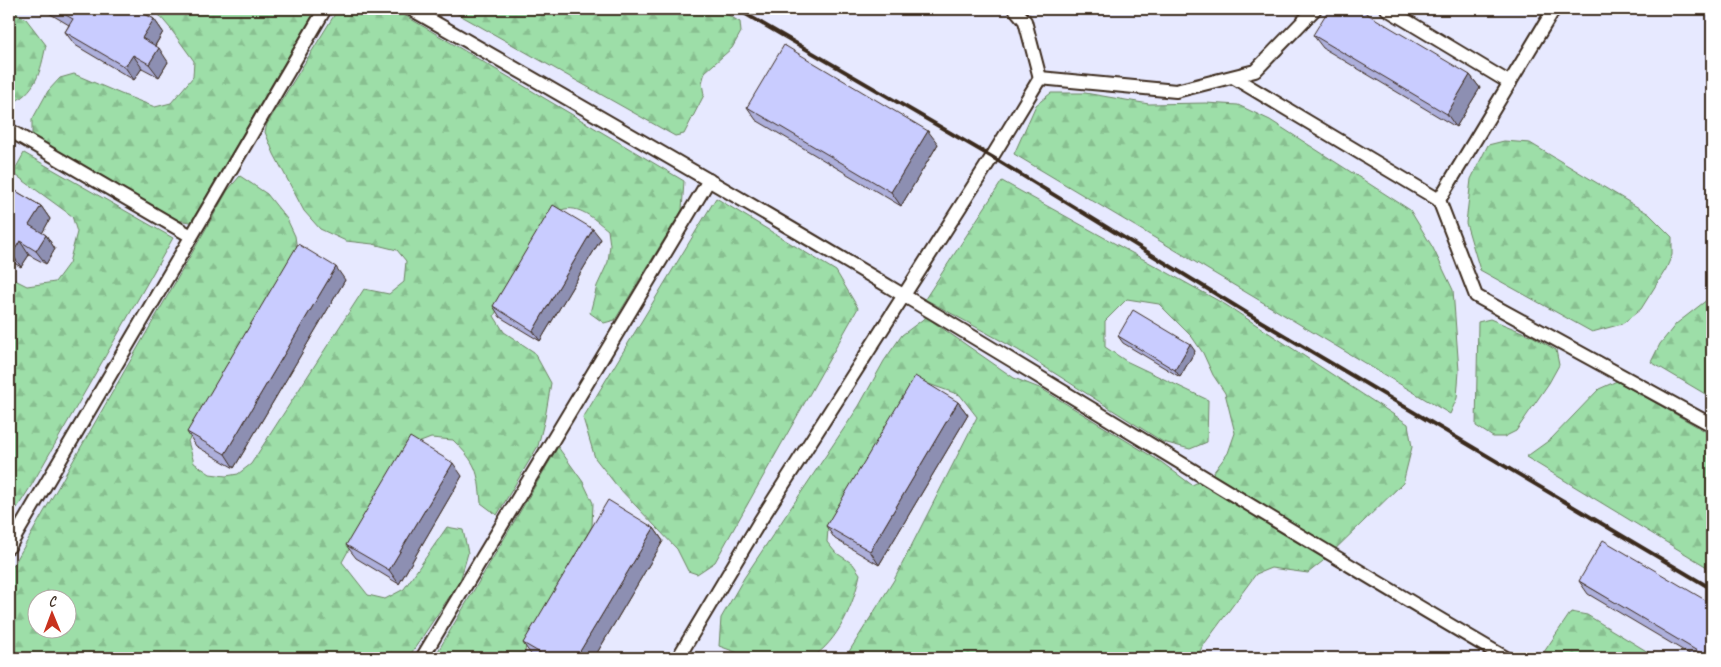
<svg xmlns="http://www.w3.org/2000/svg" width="1721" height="667" font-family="Caveat,sans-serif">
<defs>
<pattern id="forest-firs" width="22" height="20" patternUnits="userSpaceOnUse" patternTransform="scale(1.25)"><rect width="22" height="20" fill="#9ddea8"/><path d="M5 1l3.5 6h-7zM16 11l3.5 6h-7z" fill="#88bf90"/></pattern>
</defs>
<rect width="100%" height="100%" fill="#f4f5ff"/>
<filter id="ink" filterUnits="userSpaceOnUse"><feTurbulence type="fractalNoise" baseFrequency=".02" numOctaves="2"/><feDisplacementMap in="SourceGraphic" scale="10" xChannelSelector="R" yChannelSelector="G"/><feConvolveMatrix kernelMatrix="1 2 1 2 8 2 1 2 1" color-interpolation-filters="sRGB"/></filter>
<g filter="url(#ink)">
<path fill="#e7e9ff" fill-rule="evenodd" d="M 9,9 L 1712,9 L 1712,658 L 9,658 ZM 38,600 L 68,600 L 68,630 L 38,630 Z"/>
<g fill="url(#forest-firs)" stroke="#6c8463" fill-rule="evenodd">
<path d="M 9,9 L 26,19 L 46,45 C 40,73 37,91 9,105 Z"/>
<path d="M 154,9 L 316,9 L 191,222 L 175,220 L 32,137 L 32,120 L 48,91 L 60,78 L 74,74 L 121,94 L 155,107 L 171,103 L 193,77 L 194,61 L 170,28 Z"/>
<path d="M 338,9 L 390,9 L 399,12 L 684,181 L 682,210 L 615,320 L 604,323 L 590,313 L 597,286 L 608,262 L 610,245 L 608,230 C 596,221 582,206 565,209 C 541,212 506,294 494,316 L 504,332 L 534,352 L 551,383 L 545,418 L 538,446 L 497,515 L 481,503 C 478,470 477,464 453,440 L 431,438 L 405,448 L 342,562 L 368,595 L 385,599 L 404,589 L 447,527 L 463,530 L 468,553 L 460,581 L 408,658 L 9,658 L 9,573 L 228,190 L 240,176 L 267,194 L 287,219 L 295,236 L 297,250 L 294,262 L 188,441 L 194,463 L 210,474 L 226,476 L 238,474 L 251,464 L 364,289 L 389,294 L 404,282 L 406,261 L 397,250 L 373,244 L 346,241 L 320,229 L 304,211 L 274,154 L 265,132 L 267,124 ZM 38,600 L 68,600 L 68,630 L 38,630 Z"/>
<path d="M 449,9 L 718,9 L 740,22 L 741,32 L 732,48 L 705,72 L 702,83 L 704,95 L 684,134 L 675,136 Z"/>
<path d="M 1051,93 L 1085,93 L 1149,104 L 1206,103 L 1238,105 L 1270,120 L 1410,210 L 1433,248 L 1453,290 L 1459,371 L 1457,398 L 1450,414 L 1014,154 L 1036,105 Z"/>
<path d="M 1504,141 L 1530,143 L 1649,214 L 1672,237 L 1672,255 L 1666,269 L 1641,309 L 1622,324 L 1592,332 L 1480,270 L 1466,223 L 1471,179 L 1488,145 Z"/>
<path d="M 24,153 L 173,238 L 31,486 L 17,508 L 9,508 L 9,277 L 27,286 L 55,282 L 69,263 L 77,232 L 72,216 L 13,173 Z"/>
<path d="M 1002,181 L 1226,305 L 1408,424 L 1412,447 L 1403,483 L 1323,561 L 1308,573 L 1271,568 L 1256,574 L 1202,647 L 1197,658 L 845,658 L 894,580 L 977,417 L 960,395 L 923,382 L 828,529 L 827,542 L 835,552 L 853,564 L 860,574 C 854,604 838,642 811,658 L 752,658 L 719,646 L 721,618 L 744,578 L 859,406 L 884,361 L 902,335 L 926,317 L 1014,378 L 1042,389 L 1161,462 L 1192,485 L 1210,477 L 1228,453 L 1235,433 L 1225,393 L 1213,375 L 1203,353 L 1192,337 L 1159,304 L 1127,299 L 1105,321 L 1105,347 L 1126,361 L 1208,400 L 1207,442 L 1190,449 L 1163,442 L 1018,350 L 925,299 Z"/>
<path d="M 716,198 L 836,271 L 858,308 L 715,562 L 697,574 L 688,571 L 677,549 L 617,486 L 595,458 L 583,418 Z"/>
<path d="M 1712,296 L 1712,398 L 1651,362 L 1660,344 L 1676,324 Z"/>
<path d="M 1490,319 L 1532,336 L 1556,350 L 1559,365 L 1549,383 L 1516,431 L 1504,437 L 1493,437 L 1476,426 L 1478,322 Z"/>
<path d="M 1617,381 L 1712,435 L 1712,570 L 1526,457 L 1551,439 L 1599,389 Z"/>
<path d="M 558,447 L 583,482 L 593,503 L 592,526 L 527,639 L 524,658 L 434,658 Z"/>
<path d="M 1571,612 L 1587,615 L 1658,658 L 1537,658 L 1542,655 Z"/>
</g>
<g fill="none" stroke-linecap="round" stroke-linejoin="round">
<defs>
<g id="lane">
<path d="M 411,9 C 576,103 740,197 903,295 C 1105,415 1303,540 1506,658"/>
<path d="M 1015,9 L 1025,21 L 1040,78"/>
<path d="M 1387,9 L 1510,83"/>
<path d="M 1554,9 L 1439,200 L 1476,296 L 1712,425"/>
<path d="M 1233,77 L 1439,200"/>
<path d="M 9,130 L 191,236"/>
<path d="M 9,547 L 325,9"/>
<path d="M 422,658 L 709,180"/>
<path d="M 678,658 L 760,521 L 992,157 L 1040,78 L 1176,91 L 1255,71 L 1315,9"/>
</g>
</defs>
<use href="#lane" stroke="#3b2a1e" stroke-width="16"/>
<use href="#lane" stroke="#fff" stroke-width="12"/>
<path stroke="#3b2a1e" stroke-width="4" d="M 737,9 L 992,157 L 1260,321 L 1712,589"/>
</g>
<g fill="#adafdb" stroke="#3b2a1e">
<path d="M 42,9 L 136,9 L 154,19 L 163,32 L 155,46 L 168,62 L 159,77 L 142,68 L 134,80 L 75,45 L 65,32 L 69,25 Z"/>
<path d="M 1313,35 L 1470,75 L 1480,88 L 1456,127 L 1323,48 Z"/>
<path d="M 747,107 L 938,144 L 901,206 L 756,120 Z"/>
<path d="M 9,187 L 41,206 L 50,219 L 42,233 L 46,235 L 55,249 L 46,264 L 29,255 L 21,267 L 9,260 Z"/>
<path d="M 601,239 L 540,341 L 500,317 L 493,306 Z"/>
<path d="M 345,280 L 234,468 L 196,446 L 187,432 Z"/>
<path d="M 1118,336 L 1195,351 L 1180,377 L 1123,343 Z"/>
<path d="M 958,402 L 968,415 L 879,565 L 835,539 L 826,526 Z"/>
<path d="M 462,476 L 399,584 L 356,558 L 346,545 Z"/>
<path d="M 654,528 L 663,541 L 594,658 L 535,658 L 532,656 L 523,643 Z"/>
<path d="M 1579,581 L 1712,658 L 1696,658 L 1588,594 Z"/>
</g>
<g fill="#8d8fb2" stroke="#3b2a1e">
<path d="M 154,19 L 163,32 L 151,52 L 142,38 Z"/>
<path d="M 159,48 L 168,62 L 159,77 L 149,64 Z"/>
<path d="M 133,55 L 142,68 L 134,80 L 125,67 Z"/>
<path d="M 1470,75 L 1480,88 L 1456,127 L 1447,114 Z"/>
<path d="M 928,131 L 938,144 L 901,206 L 891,192 Z"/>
<path d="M 41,206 L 50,219 L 39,239 L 29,225 Z"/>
<path d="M 593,229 L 601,239 L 540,341 L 533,331 Z"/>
<path d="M 46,235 L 55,249 L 46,264 L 36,251 Z"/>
<path d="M 20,241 L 29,255 L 21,267 L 12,254 Z"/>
<path d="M 336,267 L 345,280 L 234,468 L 225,454 Z"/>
<path d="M 1190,344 L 1195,351 L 1180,377 L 1175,370 Z"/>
<path d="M 958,402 L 968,415 L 879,565 L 870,551 Z"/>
<path d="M 453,463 L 462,476 L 399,584 L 389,570 Z"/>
<path d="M 654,528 L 663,541 L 594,658 L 576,658 Z"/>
</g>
<g fill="#c9ccff" stroke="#3b2a1e">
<path d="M 55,9 L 136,9 L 154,19 L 142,38 L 159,48 L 149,64 L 133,55 L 125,67 L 65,32 L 73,19 Z"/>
<path d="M 1329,9 L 1359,9 L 1470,75 L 1447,114 L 1313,35 Z"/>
<path d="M 784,45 L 928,131 L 891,192 L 747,107 Z"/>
<path d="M 9,187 L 41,206 L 29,225 L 46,235 L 36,251 L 20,241 L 12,254 L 9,252 Z"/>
<path d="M 553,205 L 593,229 L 533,331 L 493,306 Z"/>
<path d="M 298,244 L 336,267 L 225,454 L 187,432 Z"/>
<path d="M 1133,310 L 1190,344 L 1175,370 L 1118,336 Z"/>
<path d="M 915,376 L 958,402 L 870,551 L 826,526 Z"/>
<path d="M 410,437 L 453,463 L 389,570 L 346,545 Z"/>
<path d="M 608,500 L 654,528 L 576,658 L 549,658 L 523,643 Z"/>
<path d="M 1603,540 L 1712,604 L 1712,658 L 1709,658 L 1579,581 Z"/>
</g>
</g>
<rect width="1721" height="667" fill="none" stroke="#fff" stroke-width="30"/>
<rect x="15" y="15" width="1691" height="637" fill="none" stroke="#3b2a1e" stroke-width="2" filter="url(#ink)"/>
<g transform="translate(52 614) rotate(359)"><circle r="24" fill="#ffffff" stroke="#b1aaa5"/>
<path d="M0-4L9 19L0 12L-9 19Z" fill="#c8321e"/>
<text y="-8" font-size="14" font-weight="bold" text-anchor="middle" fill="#3b2a1e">С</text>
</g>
</svg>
